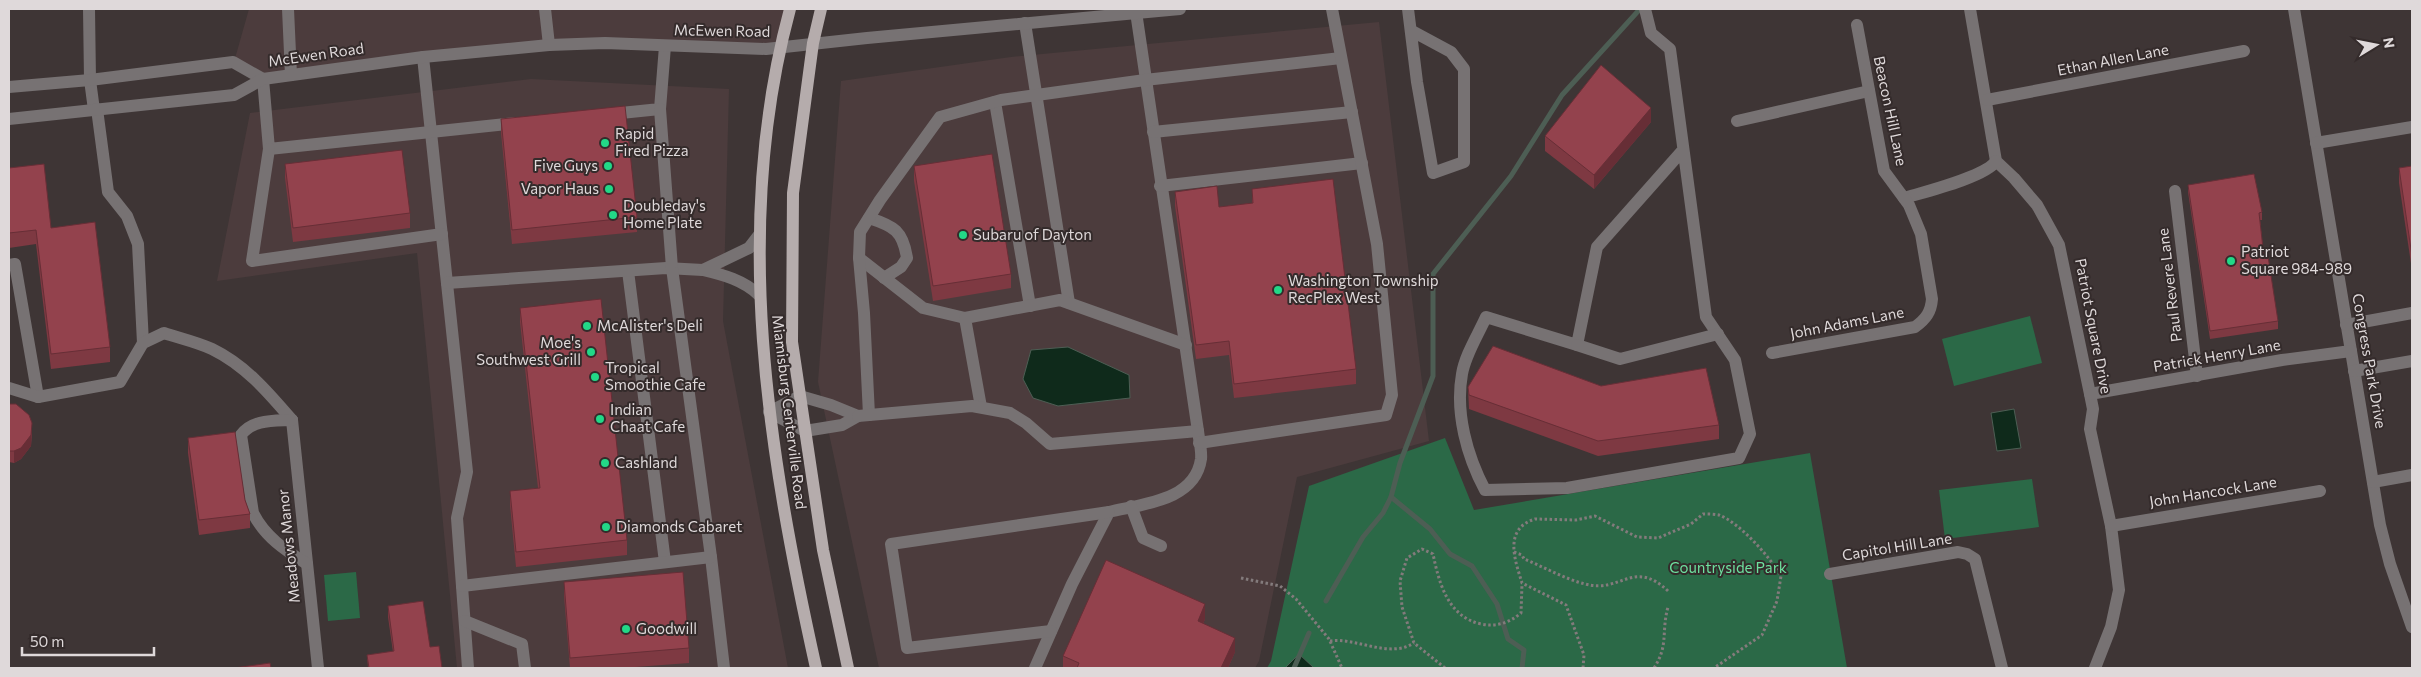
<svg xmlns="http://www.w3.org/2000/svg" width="2421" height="677" font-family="Commissioner,sans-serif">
<rect width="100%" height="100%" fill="#3e3535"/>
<g fill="#4c3c3d">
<path d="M 249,9 L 790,9 L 780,47 L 605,43 L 263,79 L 234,62 Z"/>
<path d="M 1379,22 L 1429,441 L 1297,477 L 1259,661 L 1255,668 L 879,668 L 818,382 L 841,81 L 1011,57 Z"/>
<path d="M 531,79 L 729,89 L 723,321 L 788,668 L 457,668 L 417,253 L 217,281 L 250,113 Z"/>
</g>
<g fill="#2b6947">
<path d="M 2030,316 L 2042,363 L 1954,386 L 1942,339 Z"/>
<path d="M 1445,438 L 1474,510 L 1810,453 L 1847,668 L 1267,668 L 1271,661 L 1309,486 Z"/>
<path d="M 2032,479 L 2039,527 L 1945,539 L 1939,490 Z"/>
<path d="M 356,572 L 360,618 L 328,621 L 324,575 Z"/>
</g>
<g fill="#0f2a1b" stroke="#4d5e54">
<path d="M 1068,347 L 1129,375 L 1130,398 L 1058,406 L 1033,398 L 1023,379 L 1031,350 Z"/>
<path d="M 2014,409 L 2021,448 L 1997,451 L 1991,413 Z"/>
<path d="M 1299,654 L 1314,668 L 1285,668 Z"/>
</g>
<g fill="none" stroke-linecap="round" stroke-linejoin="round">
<g stroke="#4d5e54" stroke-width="5">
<path d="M 1391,497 L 1430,529 L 1450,554 L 1472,566 L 1497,604 L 1508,639 L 1524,650 L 1522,668"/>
<path d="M 1326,601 L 1363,537 L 1383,513 L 1391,497 L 1400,463 L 1433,376 L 1433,274 L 1511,176 L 1562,95 L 1640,9"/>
<path d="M 1294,668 L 1309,633"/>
</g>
<g stroke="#837b7c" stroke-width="3" stroke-dasharray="2.5 2.5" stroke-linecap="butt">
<path d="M 1514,552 L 1522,555 L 1524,559 C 1544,567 1565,579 1585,584 C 1621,594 1633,558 1668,591"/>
<path d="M 1241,578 L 1280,586 L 1296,599 L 1329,639 L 1342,668"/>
<path d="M 1330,641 C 1356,637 1389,659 1414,643"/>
<path d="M 1445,668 L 1414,643 L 1402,607 L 1400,581 L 1407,558 L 1422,549 L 1433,554 C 1439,583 1448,617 1481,624 C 1496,627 1509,623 1521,613 L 1522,584"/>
<path d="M 1583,668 L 1584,655 L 1566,605 L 1522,583 C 1515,560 1503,529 1535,519 L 1576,520 L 1595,516 L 1637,537 L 1658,538 L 1691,524 L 1703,514 C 1708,514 1714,514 1719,515 C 1740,523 1770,557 1781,576 L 1777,601 L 1762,635 L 1714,668"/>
<path d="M 1654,668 C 1669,645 1661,632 1668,607"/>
</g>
<g stroke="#777273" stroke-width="12">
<path d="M 89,9 L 90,80 L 94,110"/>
<path d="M 288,9 L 291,75"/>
<path d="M 545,9 L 549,45"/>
<path d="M 1408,9 L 1417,82 L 1433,173 L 1464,162 L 1464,69 L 1451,52 L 1412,31"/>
<path d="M 1645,9 L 1651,33 L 1670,49 L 1706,317 L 1735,360 L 1750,434 L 1739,458 L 1567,488 L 1485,490 C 1467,456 1455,413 1462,374 C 1465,355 1478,335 1486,317 L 1577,345 L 1597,247 L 1683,150"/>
<path d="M 1970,9 L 1996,161 L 2014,178 L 2037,205 L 2059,245 L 2090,394 L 2093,409 L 2090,429 L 2111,526 L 2119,590 L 2111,627 L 2095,668"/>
<path d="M 2294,9 L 2380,525 L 2390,564 L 2412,627"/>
<path d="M 1136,12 L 1198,431"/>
<path d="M 1025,23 L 1069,303"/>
<path d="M 423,57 L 467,472 L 457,518 L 468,668"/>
<path d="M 263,79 L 269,149 L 516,123"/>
<path d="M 9,87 L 90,80 L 233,62 L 263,79"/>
<path d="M 1987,100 L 2244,51"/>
<path d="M 995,102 L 1030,306"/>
<path d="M 97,109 L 108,192 L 127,216 L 138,244 L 143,343"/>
<path d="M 611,114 L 660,109 L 665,46"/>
<path d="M 9,119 L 234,95 L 263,79 L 423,57 L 549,45 L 605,43 L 766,49 L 867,38 L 1180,9"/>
<path d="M 1737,121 L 1869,91"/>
<path d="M 1153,132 L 1352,112"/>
<path d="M 2316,143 L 2412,127"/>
<path d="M 269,149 L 252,261 L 442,234"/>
<path d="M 1160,186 L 1362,163"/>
<path d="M 2175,191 L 2197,376"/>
<path d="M 1904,198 C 1924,192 1986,177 1996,161"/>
<path d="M 869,218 C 894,226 903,231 907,258 L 901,267 L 884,278"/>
<path d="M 859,258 L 923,308 L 965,318"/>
<path d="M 9,265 L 15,264 L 38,397"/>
<path d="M 628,271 L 665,562"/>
<path d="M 447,283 L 666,268 L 703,270"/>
<path d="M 759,295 C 743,280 724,275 703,270 L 749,248 L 759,235"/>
<path d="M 2346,325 L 2412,313"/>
<path d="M 1577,345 L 1620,359 L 1718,334"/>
<path d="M 1772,353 L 1915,327 C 1926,319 1931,312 1932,299 L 1921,234 L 1909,205 L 1884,171 L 1857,25"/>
<path d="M 2354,371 L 2412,361"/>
<path d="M 9,388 L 38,397 L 120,382 L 143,343 L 164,333 C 179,338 197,342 212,349 C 245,365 268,392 292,420"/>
<path d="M 2090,394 L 2282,360 L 2351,351"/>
<path d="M 800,396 L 831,405 L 858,416 L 842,425 L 805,431 L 769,412 Z"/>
<path d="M 981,407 L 965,318 L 1060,300 L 1186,345"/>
<path d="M 869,415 L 864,313 L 859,258 L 860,232 L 880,200 L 940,117 L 1001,100 L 1145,80 L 1341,58"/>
<path d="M 858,416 L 972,406 L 1010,413 L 1026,423 L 1050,444 L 1198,431 C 1199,440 1202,450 1201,459 C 1195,501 1142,504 1109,512 L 1072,584 L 1035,668"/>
<path d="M 292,420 L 318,668"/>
<path d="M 292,420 C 275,421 252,419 241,435 L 253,513 C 265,537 285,550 307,564"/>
<path d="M 1199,443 L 1386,415 L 1392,395 L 1377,244 L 1332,9"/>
<path d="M 2373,482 L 2412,475"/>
<path d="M 1131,506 L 1143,538 L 1161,546"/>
<path d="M 2111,526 L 2320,491"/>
<path d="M 711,557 L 724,668"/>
<path d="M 1830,574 L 1958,552 L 1967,554 L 1975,559 L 2002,668"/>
<path d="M 462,586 L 711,557 L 672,268 L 660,109"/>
<path d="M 465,621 L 522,644 L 525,668"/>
<path d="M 1051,631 L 907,648 L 891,544 L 1109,512"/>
</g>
<g stroke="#b5acac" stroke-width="12">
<path d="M 790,9 C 731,227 768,452 816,668"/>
<path d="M 821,9 L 813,43 L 793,193 L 792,342 L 823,550 L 848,668"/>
</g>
</g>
<g fill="#7e3942">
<path d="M 501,119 L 637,217 L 637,232 L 512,244 L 501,133 Z"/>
<path d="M 1651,122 L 1594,189 L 1545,151 L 1545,136 Z"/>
<path d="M 285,164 L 410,213 L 410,228 L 293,242 L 285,178 Z"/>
<path d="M 914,166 L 1011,274 L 1011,288 L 933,301 L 914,181 Z"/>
<path d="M 2412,166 L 2412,270 L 2399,183 L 2399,168 Z"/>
<path d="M 9,168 L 51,228 L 110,347 L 110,362 L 51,369 L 36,244 L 9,248 Z"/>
<path d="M 2188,185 L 2262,212 L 2262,220 L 2260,220 L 2264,257 L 2278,321 L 2278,329 L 2210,339 L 2188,192 Z"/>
<path d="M 1252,189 L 1356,369 L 1356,384 L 1234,398 L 1229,355 L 1196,359 L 1175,206 L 1175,192 L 1219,207 L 1252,203 Z"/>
<path d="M 520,308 L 627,540 L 627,555 L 516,567 L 510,505 L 510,491 L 538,488 L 520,322 Z"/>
<path d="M 1601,386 L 1719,425 L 1719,439 L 1598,456 L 1469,409 L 1468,387 Z"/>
<path d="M 9,404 L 32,434 L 31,446 L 21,459 L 14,463 L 9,462 Z"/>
<path d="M 188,438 L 245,500 L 250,514 L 250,528 L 199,535 L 188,453 Z"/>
<path d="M 564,582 L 689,648 L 689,663 L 622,668 L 570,668 L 564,596 Z"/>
<path d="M 388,606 L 430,647 L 442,668 L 368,668 L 367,655 L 393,652 L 388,617 Z"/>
<path d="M 1205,619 L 1203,624 L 1235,652 L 1228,668 L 1063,668 L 1063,656 Z"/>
</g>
<g fill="#672e36">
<path d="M 1651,108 L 1651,122 L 1594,189 L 1594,175 Z"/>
<path d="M 32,423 L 31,446 L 21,459 L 14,463 L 14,451 Z"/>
<path d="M 1205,604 L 1205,619 L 1198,636 L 1198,621 Z"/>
<path d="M 1235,638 L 1235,652 L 1228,668 L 1221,668 Z"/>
</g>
<g fill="#93424d" stroke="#672e36">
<path d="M 1601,65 L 1651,108 L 1594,175 L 1545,136 Z"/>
<path d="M 625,106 L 637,217 L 512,230 L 501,119 Z"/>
<path d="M 402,150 L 410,213 L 293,228 L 285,164 Z"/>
<path d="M 992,154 L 1011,274 L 933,286 L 914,166 Z"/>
<path d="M 44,164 L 51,228 L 95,222 L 110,347 L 51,354 L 36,230 L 9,233 L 9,168 Z"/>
<path d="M 2412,166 L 2412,256 L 2399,168 Z"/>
<path d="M 2254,174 L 2262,212 L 2259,213 L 2264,257 L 2268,256 L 2278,321 L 2210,331 L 2188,185 Z"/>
<path d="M 1333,179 L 1356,369 L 1234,384 L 1229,341 L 1196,345 L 1175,192 L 1217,186 L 1219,207 L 1253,203 L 1252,189 Z"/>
<path d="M 601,299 L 627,540 L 516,552 L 510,491 L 540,488 L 520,308 Z"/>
<path d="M 1493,346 L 1601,386 L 1706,368 L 1719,425 L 1598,441 L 1469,395 L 1468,387 Z"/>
<path d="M 9,404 L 16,404 L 29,415 L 32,423 L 31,435 L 21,448 L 14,451 L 9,451 Z"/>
<path d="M 235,432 L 245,500 L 250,514 L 199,520 L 188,438 Z"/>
<path d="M 1106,560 L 1205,604 L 1198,621 L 1235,638 L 1221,668 L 1077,668 L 1079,663 L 1063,656 Z"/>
<path d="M 683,572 L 689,648 L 570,658 L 564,582 Z"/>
<path d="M 423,601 L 430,647 L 439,646 L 442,668 L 369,668 L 367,655 L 394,651 L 388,606 Z"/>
<path d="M 270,663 L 271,668 L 234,668 Z"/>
</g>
<g fill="#22d887" stroke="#342b2b" stroke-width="2">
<circle cx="605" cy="143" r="5"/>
<circle cx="608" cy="166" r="5"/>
<circle cx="609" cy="189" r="5"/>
<circle cx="613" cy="215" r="5"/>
<circle cx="963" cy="235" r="5"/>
<circle cx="2231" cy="261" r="5"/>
<circle cx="1278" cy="290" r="5"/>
<circle cx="587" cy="326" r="5"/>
<circle cx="591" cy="352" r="5"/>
<circle cx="595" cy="377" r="5"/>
<circle cx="600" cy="419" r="5"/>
<circle cx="605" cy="463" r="5"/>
<circle cx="606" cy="527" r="5"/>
<circle cx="626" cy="629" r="5"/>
</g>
<g text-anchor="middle" stroke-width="4" stroke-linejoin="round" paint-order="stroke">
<g font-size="15" fill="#dfd9da" stroke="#342b2b">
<text transform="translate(722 31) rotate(1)" y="5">McEwen Road</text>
<text transform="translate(316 55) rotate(-8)" y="5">McEwen Road</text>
<text transform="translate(2113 60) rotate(-11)" y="5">Ethan Allen Lane</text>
<text transform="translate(1890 111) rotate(78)" y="5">Beacon Hill Lane</text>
<text transform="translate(2170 285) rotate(-97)" y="5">Paul Revere Lane</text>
<text transform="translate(1847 323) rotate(-11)" y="5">John Adams Lane</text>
<text transform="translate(2093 326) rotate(79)" y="5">Patriot Square Drive</text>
<text transform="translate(2217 356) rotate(-10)" y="5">Patrick Henry Lane</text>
<text transform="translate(2369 361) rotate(80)" y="5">Congress Park Drive</text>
<text transform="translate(789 412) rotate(83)" y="5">Miamisburg Centerville Road</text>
<text transform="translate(2213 492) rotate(-9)" y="5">John Hancock Lane</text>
<text transform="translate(289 546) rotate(-96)" y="5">Meadows Manor</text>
<text transform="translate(1897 547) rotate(-9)" y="5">Capitol Hill Lane</text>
</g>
<g font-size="15" fill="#dfd9da" stroke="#342b2b" text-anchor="start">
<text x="615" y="139">Rapid<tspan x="615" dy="17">Fired Pizza</tspan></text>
<text x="598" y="171" text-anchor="end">Five Guys</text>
<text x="599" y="194" text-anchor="end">Vapor Haus</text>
<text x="623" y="211">Doubleday's<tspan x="623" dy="17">Home Plate</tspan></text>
<text x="973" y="240">Subaru of Dayton</text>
<text x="2241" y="257">Patriot<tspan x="2241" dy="17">Square 984-989</tspan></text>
<text x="1288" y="286">Washington Township<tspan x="1288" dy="17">RecPlex West</tspan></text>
<text x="597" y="331">McAlister's Deli</text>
<text x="581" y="348" text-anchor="end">Moe's<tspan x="581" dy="17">Southwest Grill</tspan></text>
<text x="605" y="373">Tropical<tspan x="605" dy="17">Smoothie Cafe</tspan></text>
<text x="610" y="415">Indian<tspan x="610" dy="17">Chaat Cafe</tspan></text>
<text x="615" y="468">Cashland</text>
<text x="616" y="532">Diamonds Cabaret</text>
<text x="636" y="634">Goodwill</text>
</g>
<g font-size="15" fill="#6ee09f" stroke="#342b2b">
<text x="1728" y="573">Countryside Park</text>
</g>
</g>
<rect width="2421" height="677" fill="none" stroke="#dfd9da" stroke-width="20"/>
<g transform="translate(2376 45) rotate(80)" stroke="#342b2b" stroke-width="4" paint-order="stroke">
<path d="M0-4L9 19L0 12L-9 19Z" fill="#dfd9da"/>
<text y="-8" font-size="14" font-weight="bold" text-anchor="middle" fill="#dfd9da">N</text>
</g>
<path d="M22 647v8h132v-8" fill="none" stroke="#dfd9da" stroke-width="2.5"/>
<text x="30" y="647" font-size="15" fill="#dfd9da" stroke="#342b2b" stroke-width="4" paint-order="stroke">50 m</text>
</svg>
